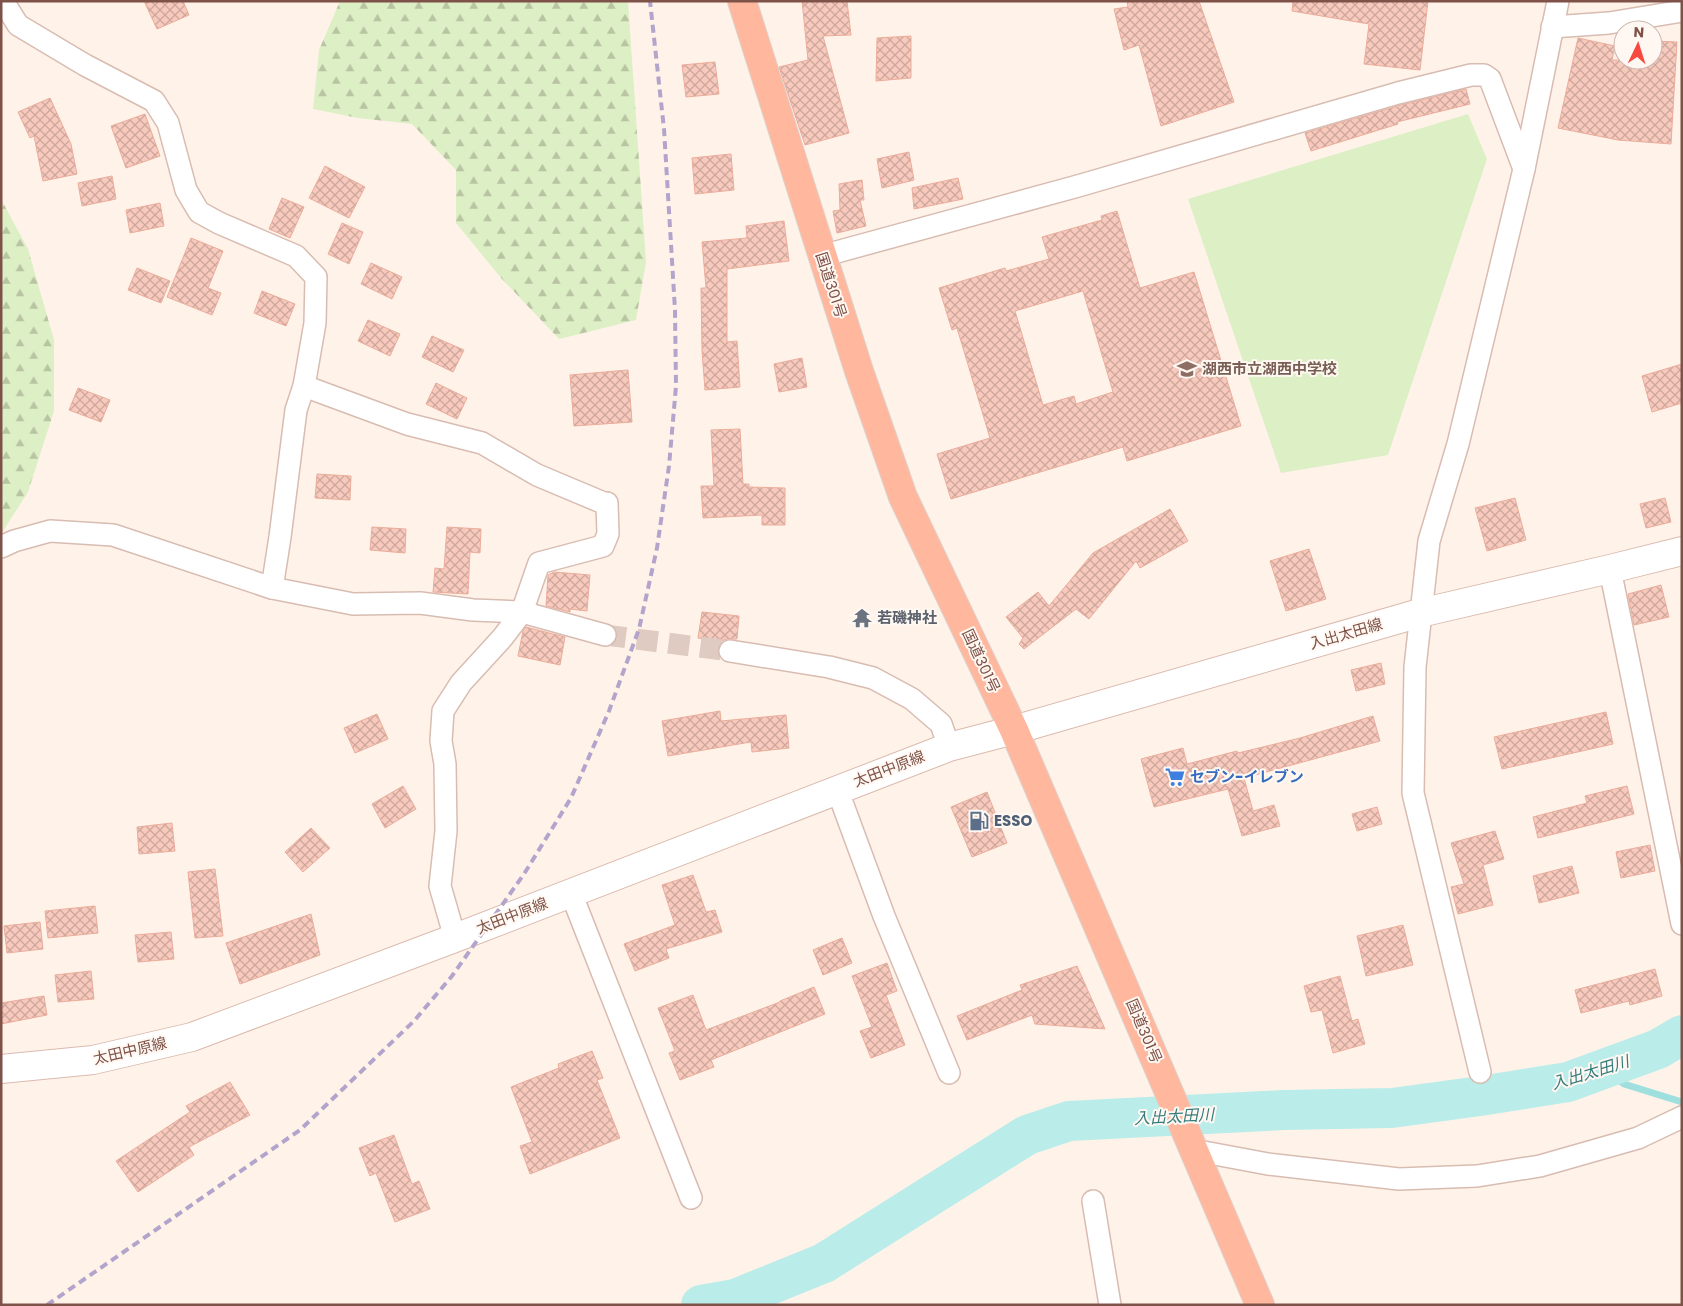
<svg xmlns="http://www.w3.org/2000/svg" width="1683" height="1306" font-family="Poppins,'Noto Sans JP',sans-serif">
<defs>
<pattern id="forest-firs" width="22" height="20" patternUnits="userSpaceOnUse" patternTransform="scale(1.25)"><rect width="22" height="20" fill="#ddefc5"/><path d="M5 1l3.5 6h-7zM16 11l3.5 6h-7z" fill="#b8c4a2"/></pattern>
<pattern id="building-cross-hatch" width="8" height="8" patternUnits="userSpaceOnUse" patternTransform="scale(1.25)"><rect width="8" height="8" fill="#f8cabd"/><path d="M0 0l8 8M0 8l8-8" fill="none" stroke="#cea79c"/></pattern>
</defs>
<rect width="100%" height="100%" fill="#fff3e9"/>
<path fill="#ddefc5" d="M 1468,114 L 1487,159 L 1388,455 L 1281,473 L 1188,199 Z"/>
<g fill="url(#forest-firs)">
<path d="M 340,1 L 628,1 L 646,262 L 636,320 L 559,339 L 501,278 L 456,223 L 456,170 L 412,124 L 358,118 L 313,109 L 319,50 Z"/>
<path d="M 1,199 L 28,249 L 54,340 L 54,411 L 28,492 L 1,534 Z"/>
</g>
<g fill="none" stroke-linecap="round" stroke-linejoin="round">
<path stroke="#9fdfde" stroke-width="7" d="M 1604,1070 L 1624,1084 L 1682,1102"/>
<path stroke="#baecea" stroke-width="40" d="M 701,1305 L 735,1299 L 824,1263 L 1027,1135 L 1069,1121 L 1284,1110 L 1392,1108 L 1480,1096 L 1568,1082 L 1658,1049 L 1682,1035"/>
</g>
<g fill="url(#building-cross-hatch)" stroke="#ecac9b" fill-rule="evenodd">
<path d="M 144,1 L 183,1 L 189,15 L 157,29 Z"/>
<path d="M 802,1 L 847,1 L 851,35 L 823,36 L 849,133 L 805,145 L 779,67 L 808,60 Z"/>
<path d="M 1127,1 L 1199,1 L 1234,102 L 1161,126 L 1139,45 L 1124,50 L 1114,9 L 1128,7 Z"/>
<path d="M 1293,1 L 1428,1 L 1420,70 L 1364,64 L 1369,24 L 1292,11 Z"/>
<path d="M 911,36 L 911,78 L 876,81 L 877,38 Z"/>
<path d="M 1578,38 L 1615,46 L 1612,60 L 1653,60 L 1653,41 L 1677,42 L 1671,144 L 1618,140 L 1558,128 Z"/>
<path d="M 715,62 L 719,94 L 686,97 L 682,65 Z"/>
<path d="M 1466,89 L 1470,104 L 1397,122 L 1398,124 L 1311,151 L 1305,133 L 1401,105 Z"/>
<path d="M 50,98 L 71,144 L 77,174 L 43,181 L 34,136 L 30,138 L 18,112 Z"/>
<path d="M 145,114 L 160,156 L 126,168 L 111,126 Z"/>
<path d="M 909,152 L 914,180 L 882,188 L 877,159 Z"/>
<path d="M 731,154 L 734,190 L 695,194 L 692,158 Z"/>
<path d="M 325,166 L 365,187 L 349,218 L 309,198 Z"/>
<path d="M 112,176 L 116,199 L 82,206 L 78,183 Z"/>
<path d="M 958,178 L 963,199 L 914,209 L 912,188 Z"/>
<path d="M 862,180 L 864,200 L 860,200 L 866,226 L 837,233 L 833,211 L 840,210 L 839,184 Z"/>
<path d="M 282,198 L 304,207 L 290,238 L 269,229 Z"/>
<path d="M 160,203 L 164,226 L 130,233 L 126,210 Z"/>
<path d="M 1117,211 L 1140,288 L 1194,272 L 1241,426 L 1127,461 L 1123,447 L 951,499 L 937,454 L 990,438 L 957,328 L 952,330 L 939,288 L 1005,268 L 1006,271 L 1049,259 L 1042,237 L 1102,220 L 1101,216 ZM 1083,291 L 1113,392 L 1076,404 L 1074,396 L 1043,405 L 1015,311 Z"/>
<path d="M 784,221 L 789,261 L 727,269 L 727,342 L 737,341 L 740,387 L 705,390 L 702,351 L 701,288 L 706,288 L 702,242 L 747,238 L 746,226 Z"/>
<path d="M 342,223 L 363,232 L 349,264 L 328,254 Z"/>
<path d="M 191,238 L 223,251 L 208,288 L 221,293 L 212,315 L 167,297 Z"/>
<path d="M 371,263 L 402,277 L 392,299 L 361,284 Z"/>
<path d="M 137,268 L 170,281 L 161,303 L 128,290 Z"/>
<path d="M 262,291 L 295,304 L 286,326 L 254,313 Z"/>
<path d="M 368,320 L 400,334 L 390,356 L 358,341 Z"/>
<path d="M 432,336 L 464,350 L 453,372 L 422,357 Z"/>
<path d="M 802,358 L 807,387 L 779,392 L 774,364 Z"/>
<path d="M 1682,364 L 1682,403 L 1652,412 L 1642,376 Z"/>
<path d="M 628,370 L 632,422 L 574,426 L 570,375 Z"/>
<path d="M 436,383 L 467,398 L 457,419 L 426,404 Z"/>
<path d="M 78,388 L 110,400 L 101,422 L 69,410 Z"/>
<path d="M 740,429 L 743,484 L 749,484 L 749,487 L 785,488 L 785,525 L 762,525 L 762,515 L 703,518 L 701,486 L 714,486 L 711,430 Z"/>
<path d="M 317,474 L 351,476 L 350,500 L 315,498 Z"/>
<path d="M 1515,498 L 1526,540 L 1487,551 L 1475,508 Z"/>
<path d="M 1665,498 L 1671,522 L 1646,528 L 1640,504 Z"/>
<path d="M 1170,509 L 1188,541 L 1140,568 L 1136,561 L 1089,619 L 1076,609 L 1024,649 L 1019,644 L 1023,638 L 1006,617 L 1038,592 L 1049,606 L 1093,553 Z"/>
<path d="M 372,527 L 406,529 L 405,553 L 370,550 Z"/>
<path d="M 447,527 L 481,529 L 480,553 L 470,552 L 468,594 L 433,592 L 435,568 L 444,569 Z"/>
<path d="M 1309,549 L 1326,599 L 1286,611 L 1270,561 Z"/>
<path d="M 554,572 L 590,575 L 587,611 L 570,609 L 570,612 L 546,606 L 548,575 Z"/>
<path d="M 1661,585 L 1669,617 L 1634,625 L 1628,594 Z"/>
<path d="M 702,612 L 739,616 L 737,639 L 726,639 L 722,641 L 698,638 Z"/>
<path d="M 526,627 L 565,637 L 560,665 L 518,656 L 523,631 Z"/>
<path d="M 1381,663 L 1385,684 L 1356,691 L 1351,670 Z"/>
<path d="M 720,711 L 721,721 L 786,715 L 789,748 L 752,752 L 751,742 L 668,756 L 662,721 Z"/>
<path d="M 1606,712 L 1613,744 L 1502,769 L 1494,737 Z"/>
<path d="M 377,714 L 388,739 L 355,753 L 344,728 Z"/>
<path d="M 1373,716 L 1380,741 L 1244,778 L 1253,811 L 1274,805 L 1280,826 L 1242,836 L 1228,789 L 1154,807 L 1141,759 L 1183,748 L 1187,764 L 1237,751 L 1238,753 L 1300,738 Z"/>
<path d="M 403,786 L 416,809 L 385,828 L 372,804 Z"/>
<path d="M 1627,786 L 1634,814 L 1538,838 L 1533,817 L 1587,803 L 1585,796 Z"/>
<path d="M 987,792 L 1007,843 L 972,857 L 951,807 Z"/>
<path d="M 1377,807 L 1382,824 L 1357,831 L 1352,814 Z"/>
<path d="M 172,823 L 175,851 L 139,854 L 137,827 Z"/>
<path d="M 311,828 L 330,848 L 303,872 L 285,852 Z"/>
<path d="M 1495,831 L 1504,859 L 1483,865 L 1493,905 L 1458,914 L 1451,887 L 1464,884 L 1451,843 Z"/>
<path d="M 1650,845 L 1655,871 L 1621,878 L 1616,852 Z"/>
<path d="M 1572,866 L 1579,893 L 1539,903 L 1533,876 Z"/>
<path d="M 215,869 L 223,936 L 195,938 L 188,872 Z"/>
<path d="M 693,875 L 706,912 L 715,910 L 722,932 L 666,949 L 669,958 L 635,971 L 624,944 L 675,925 L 662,885 Z"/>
<path d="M 95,906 L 98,933 L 48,938 L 45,911 Z"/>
<path d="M 311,914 L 320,955 L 240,984 L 226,943 Z"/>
<path d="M 40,922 L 43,949 L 7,953 L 4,926 Z"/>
<path d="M 1403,925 L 1413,965 L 1366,976 L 1357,936 Z"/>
<path d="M 171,932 L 174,959 L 138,962 L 135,935 Z"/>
<path d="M 842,938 L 852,963 L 823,975 L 813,950 Z"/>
<path d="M 887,963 L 897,991 L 886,995 L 905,1045 L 871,1058 L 860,1031 L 872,1027 L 852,976 Z"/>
<path d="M 1077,966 L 1105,1029 L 1035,1024 L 1032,1015 L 967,1040 L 957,1016 L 1022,990 L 1020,985 Z"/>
<path d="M 1655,969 L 1662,996 L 1630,1005 L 1629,1001 L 1581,1013 L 1575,990 Z"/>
<path d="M 91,971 L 94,999 L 58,1002 L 55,975 Z"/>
<path d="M 1340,976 L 1352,1021 L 1358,1019 L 1365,1044 L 1333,1053 L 1322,1010 L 1311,1012 L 1304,986 Z"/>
<path d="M 814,987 L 825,1014 L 711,1060 L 714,1067 L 680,1080 L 669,1053 L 675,1051 L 658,1008 L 693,995 L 706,1030 L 780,1002 L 780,1001 Z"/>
<path d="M 44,996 L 47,1015 L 1,1024 L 1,1003 Z"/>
<path d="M 592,1051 L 603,1078 L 597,1080 L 620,1138 L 530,1174 L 520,1146 L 532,1142 L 511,1087 L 559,1068 L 558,1064 Z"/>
<path d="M 230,1082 L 250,1115 L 189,1147 L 194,1155 L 138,1192 L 116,1161 L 190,1112 L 186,1106 Z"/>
<path d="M 394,1135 L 412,1184 L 419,1181 L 430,1209 L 395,1222 L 376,1173 L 370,1176 L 359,1148 Z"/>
</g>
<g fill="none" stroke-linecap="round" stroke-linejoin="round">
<path stroke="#dfcbc1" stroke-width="21" stroke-dasharray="21 11" stroke-linecap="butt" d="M 605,635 L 730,651"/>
<defs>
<g id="minor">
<path d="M 3,1 L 18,25 L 85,65 L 154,101 L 168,123 L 186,190 L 199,212 L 219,223 L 296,256 L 316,277 L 315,323 L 304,386 L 296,410 L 280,537 L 272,588"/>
<path d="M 1552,27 L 1609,23 L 1682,11"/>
<path d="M 822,256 L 1078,186 L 1398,93 L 1471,75 L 1484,75 L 1490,79 L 1524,169"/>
<path d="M 304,386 L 407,424 L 482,443 L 537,475 L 606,504 L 607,503 L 608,534 L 603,546 L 539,563 L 522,612 L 503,637 L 461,683 L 443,711 L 441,741 L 445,764 L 446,831 L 440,886 L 455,938"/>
<path d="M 1,547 L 14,541 L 50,531 L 113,535 L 272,588 L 353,604 L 420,603 L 473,610 L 522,612 L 605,635"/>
<path d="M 1610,569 L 1682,924"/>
<path d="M 730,651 L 829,667 L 873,678 L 912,699 L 941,724 L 949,747"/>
<path d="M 837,789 L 884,916 L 949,1073"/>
<path d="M 571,893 L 691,1198"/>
<path d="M 1480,1072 L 1413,793 L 1415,667 L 1429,541 L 1458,444 L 1524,169 L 1558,1"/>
<path d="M 1193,1150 L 1268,1164 L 1399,1179 L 1477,1176 L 1540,1166 L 1638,1138 L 1682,1117"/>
<path d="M 1093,1201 L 1110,1305"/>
</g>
<path id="secondary" d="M 1,1069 L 93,1060 L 192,1037 L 455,938 L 949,747 L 1014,730 L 1420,613 L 1610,569 L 1682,551"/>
<path id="trunk" d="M 742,1 L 859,371 L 903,497 L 1014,730 L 1260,1305"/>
</defs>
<use href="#minor" stroke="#d8bcb1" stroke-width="24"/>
<use href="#secondary" stroke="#dbbaae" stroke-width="30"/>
<use href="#trunk" stroke="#ddd2cf" stroke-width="30"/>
<use href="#minor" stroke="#fff" stroke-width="21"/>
<use href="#secondary" stroke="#fff" stroke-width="28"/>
<use href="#trunk" stroke="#ffb79d" stroke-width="28"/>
<path stroke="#b3a4cc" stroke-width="4" stroke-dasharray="8 5" stroke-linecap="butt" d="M 47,1305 L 300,1130 L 414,1021 L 452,976 L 524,874 L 571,798 L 609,711 L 639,629 L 657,548 L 669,466 L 676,386 L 675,310 L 664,129 L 650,1"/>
</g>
<defs>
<symbol id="school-bare" viewBox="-9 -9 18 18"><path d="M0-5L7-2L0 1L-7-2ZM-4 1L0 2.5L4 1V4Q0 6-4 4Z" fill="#8d6e63" stroke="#fff8f2" stroke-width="2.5" paint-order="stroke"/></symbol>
<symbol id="temple-bare" viewBox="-9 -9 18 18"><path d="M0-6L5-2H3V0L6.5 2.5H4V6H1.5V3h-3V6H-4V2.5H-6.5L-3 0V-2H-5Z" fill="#6b7280" stroke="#fff8f2" stroke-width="2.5" paint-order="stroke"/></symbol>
<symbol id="supermarket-bare" viewBox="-9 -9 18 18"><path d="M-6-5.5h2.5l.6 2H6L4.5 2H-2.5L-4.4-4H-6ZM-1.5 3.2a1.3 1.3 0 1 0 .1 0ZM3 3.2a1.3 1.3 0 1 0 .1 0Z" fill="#3f7fe0" stroke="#fff8f2" stroke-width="2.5" paint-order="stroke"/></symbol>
<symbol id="fuel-bare" viewBox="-9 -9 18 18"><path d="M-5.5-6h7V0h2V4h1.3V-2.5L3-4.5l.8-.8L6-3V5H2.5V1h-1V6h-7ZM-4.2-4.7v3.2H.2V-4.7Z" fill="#5c6f8a" stroke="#fff8f2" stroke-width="2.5" paint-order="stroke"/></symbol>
</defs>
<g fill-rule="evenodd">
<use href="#school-bare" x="1173" y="355" width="28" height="28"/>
<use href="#temple-bare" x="848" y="604" width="28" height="28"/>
<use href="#supermarket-bare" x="1161" y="763" width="28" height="28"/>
<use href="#fuel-bare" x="965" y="807" width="28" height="28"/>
</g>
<g text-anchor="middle" stroke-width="4" stroke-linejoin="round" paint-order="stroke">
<g font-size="15" fill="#7e5248" stroke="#fff8f2">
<text transform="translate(831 285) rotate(72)" y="5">国道301号</text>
<text transform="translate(1346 634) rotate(-16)" y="5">入出太田線</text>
<text transform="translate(981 661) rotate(65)" y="5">国道301号</text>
<text transform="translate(889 769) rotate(-21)" y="5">太田中原線</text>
<text transform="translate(512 916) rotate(-21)" y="5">太田中原線</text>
<text transform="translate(1144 1031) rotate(67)" y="5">国道301号</text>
<text transform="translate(130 1051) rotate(-13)" y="5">太田中原線</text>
</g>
<g font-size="15" font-weight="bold" fill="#785e54" stroke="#fff8f2" text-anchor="start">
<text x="1202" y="374">湖西市立湖西中学校</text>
</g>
<g font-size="15" font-weight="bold" fill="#5b616d" stroke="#fff8f2" text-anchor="start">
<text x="877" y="623">若磯神社</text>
</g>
<g font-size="15" font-weight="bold" fill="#366cbe" stroke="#fff8f2" text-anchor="start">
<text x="1190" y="782">セブン-イレブン</text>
</g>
<g font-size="15" font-weight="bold" fill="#4e5e75" stroke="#fff8f2" text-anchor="start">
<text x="994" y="826">ESSO</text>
</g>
<g font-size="16" font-style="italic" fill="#367c7c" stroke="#fff8f2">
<text transform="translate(1590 1072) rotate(-17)" y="6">入出太田川</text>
<text transform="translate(1174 1116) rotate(-3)" y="6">入出太田川</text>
</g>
</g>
<rect width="1683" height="1306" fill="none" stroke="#7e5248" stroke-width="5"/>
<g transform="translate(1638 45) rotate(4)"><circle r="24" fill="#fff8f2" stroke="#cbb6ae"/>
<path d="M0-4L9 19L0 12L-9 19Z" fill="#f64a41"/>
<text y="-8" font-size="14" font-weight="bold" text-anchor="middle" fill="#7e5248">N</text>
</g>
</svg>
